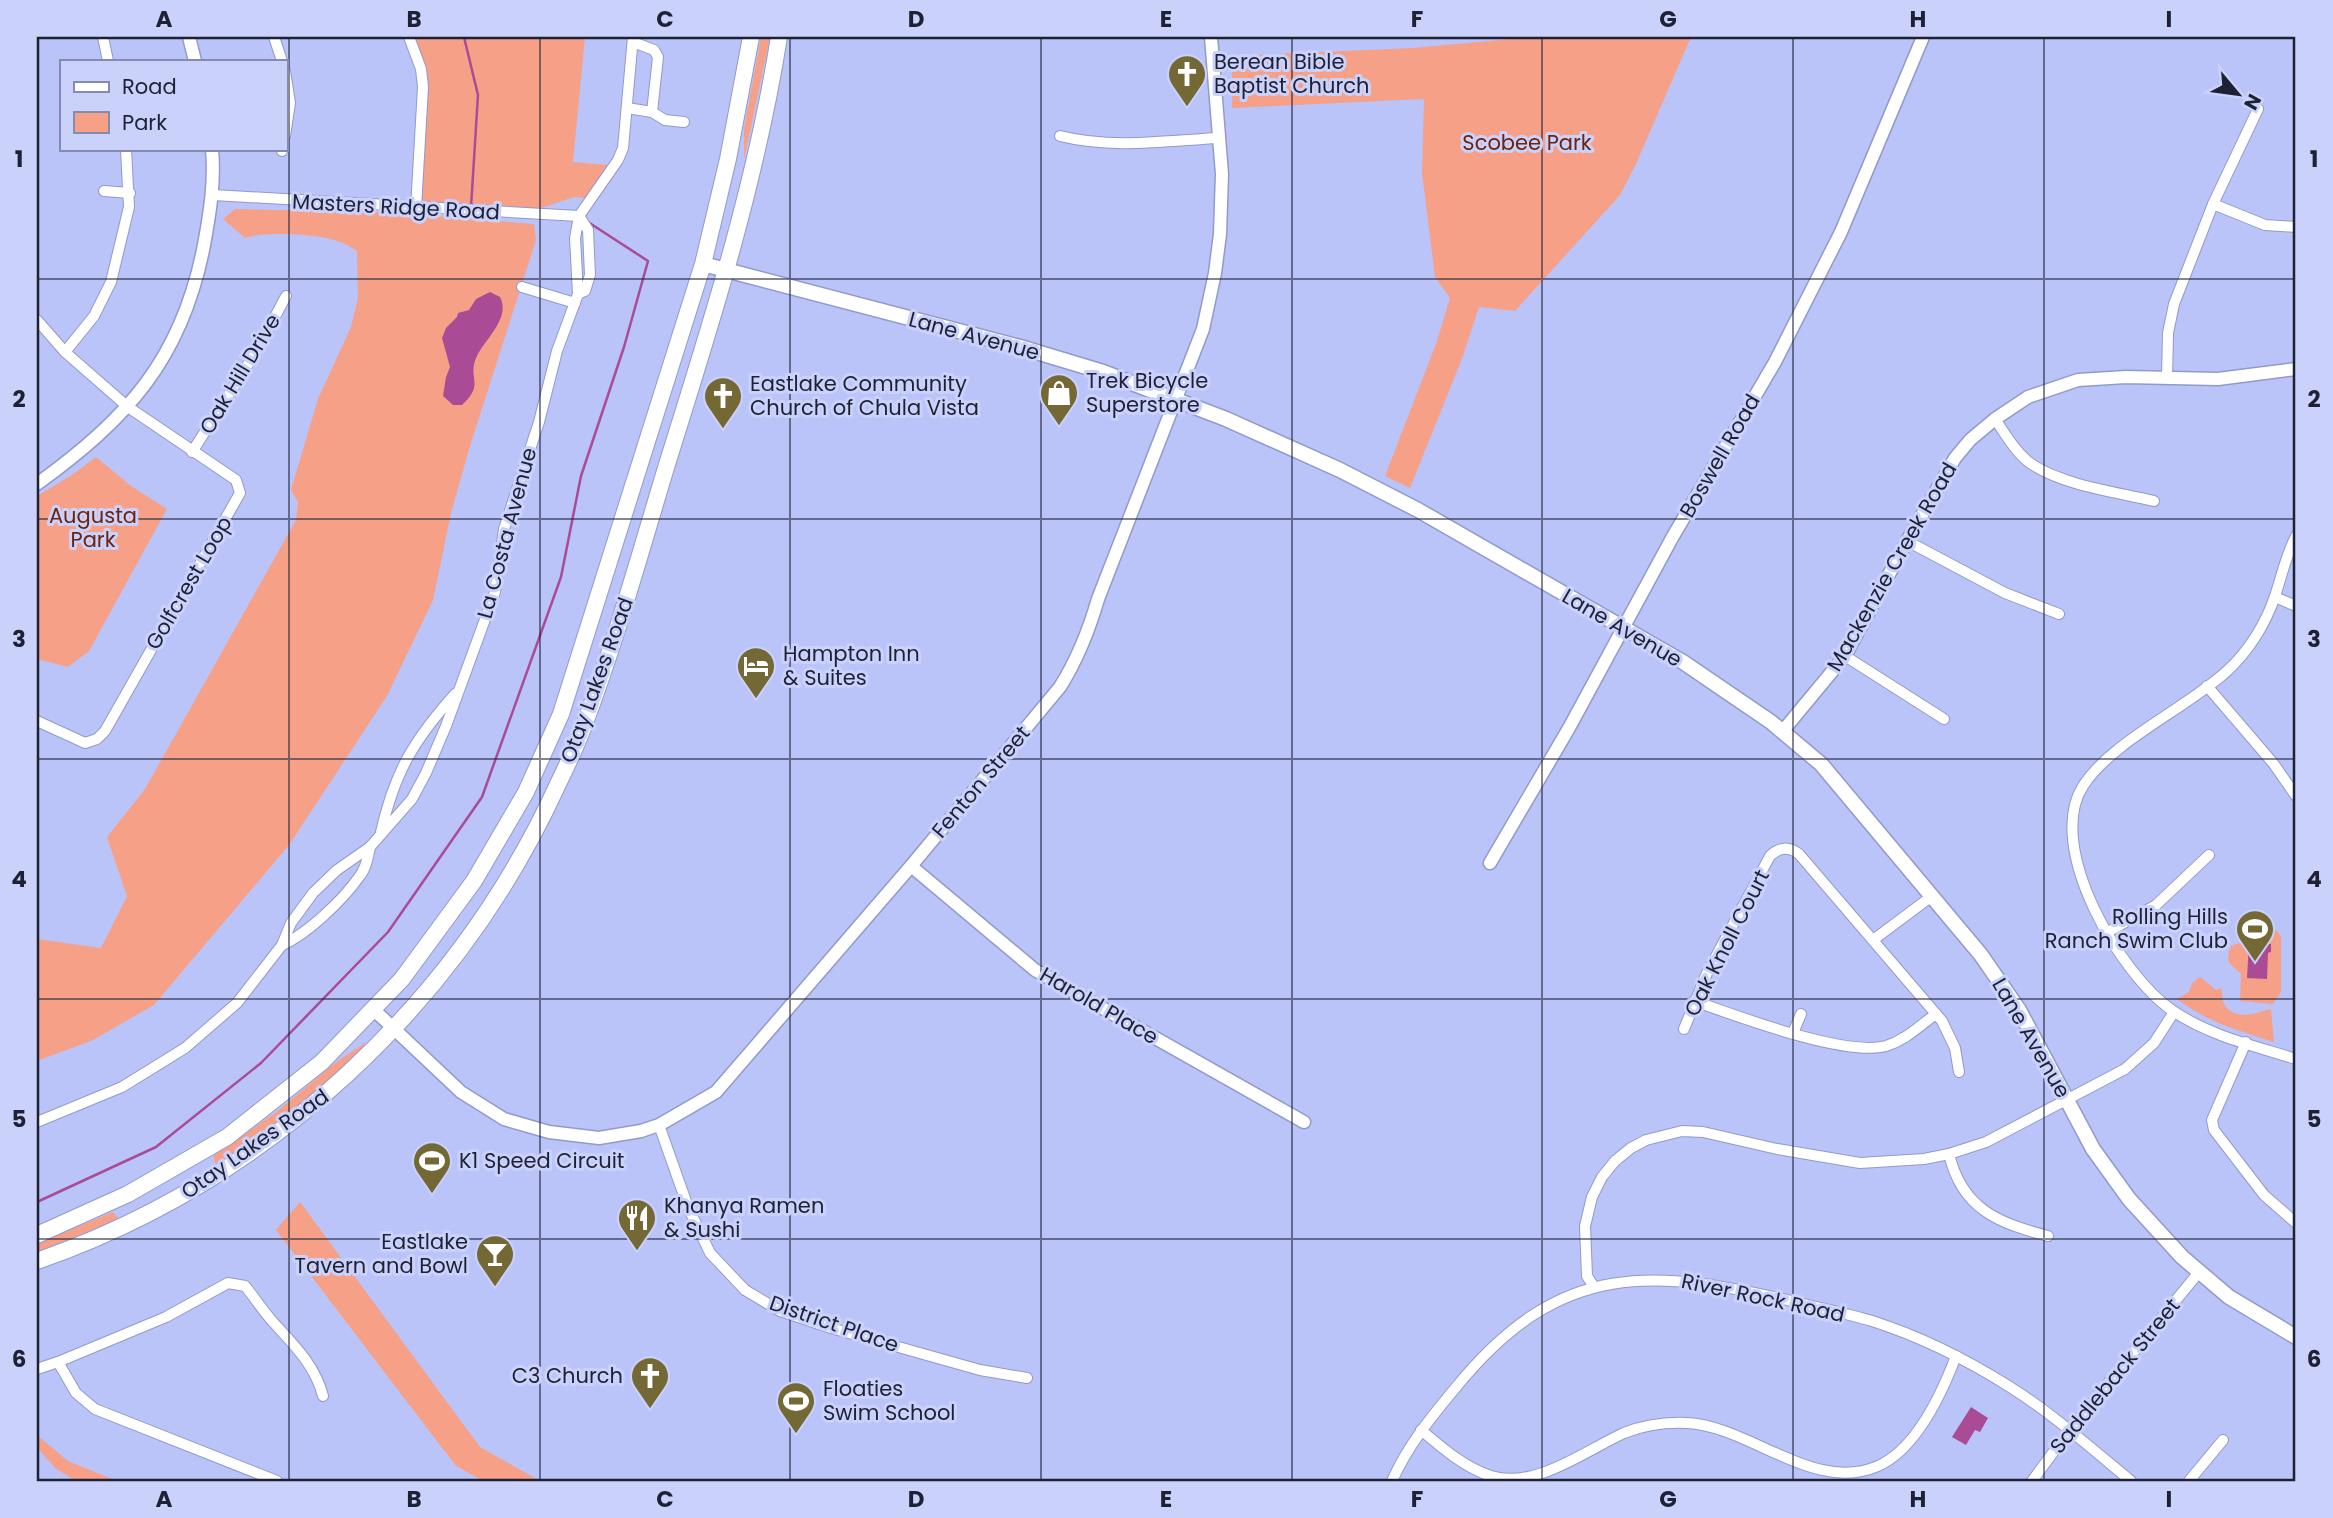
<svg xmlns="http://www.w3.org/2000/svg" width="2333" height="1518" font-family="Poppins,sans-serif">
<rect width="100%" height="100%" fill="#bac4f8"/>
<g fill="#f6a088">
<path d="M 406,37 L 585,37 L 573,162 L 608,165 L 585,198 L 574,197 L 541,208 L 471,211 L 445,203 L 420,202 L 423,92 Z"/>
<path d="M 761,37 L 770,37 L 744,160 L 744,129 Z"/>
<path d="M 1535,37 L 1691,37 L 1635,166 L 1620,195 L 1515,311 L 1479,307 L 1463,356 L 1410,488 L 1385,476 L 1436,344 L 1450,298 L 1435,277 L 1422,173 L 1424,99 L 1232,108 L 1232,56 L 1412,48 Z"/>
<path d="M 235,209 L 384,212 L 534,224 L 536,240 L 470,446 L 451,513 L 433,600 L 387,696 L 289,845 L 154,1005 L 93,1040 L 37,1061 L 37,939 L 101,948 L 127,896 L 107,837 L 145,789 L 296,520 L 298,502 L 291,490 L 318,399 L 351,327 L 358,298 L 357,251 C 351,247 344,243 337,241 C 320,234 262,231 245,238 L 223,219 Z"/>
<path d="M 96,457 L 131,486 L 167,509 L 89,651 L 68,667 L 37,659 L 37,496 L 72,475 Z"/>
<path d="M 2272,926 L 2281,936 L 2281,992 L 2273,1004 L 2240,1001 L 2241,974 C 2231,963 2224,965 2231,946 L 2265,934 Z"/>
<path d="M 2200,977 L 2216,990 L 2221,988 C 2223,993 2222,1000 2224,1004 C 2235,1022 2256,1013 2271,1009 L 2274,1042 C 2237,1030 2209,1023 2177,999 L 2189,992 L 2192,983 Z"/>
<path d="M 366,1042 C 353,1065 240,1155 215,1163 L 213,1156 L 275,1113 L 335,1063 Z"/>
<path d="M 300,1202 L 480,1447 L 540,1481 L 483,1481 L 456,1466 L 276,1230 Z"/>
<path d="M 113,1212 L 118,1218 L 116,1220 L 37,1253 L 37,1244 Z"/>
<path d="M 37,1435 L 68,1461 L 117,1481 L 76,1481 L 55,1468 L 37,1447 Z"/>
</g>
<g fill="#a94b95">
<path d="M 490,292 L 500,297 C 511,318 485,339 477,356 C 466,378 486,383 462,405 L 453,405 L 443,396 L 446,377 L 450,367 L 442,338 L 446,328 L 457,317 L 458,313 L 469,310 L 476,299 Z"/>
<path d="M 2249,943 L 2271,944 L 2271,952 L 2268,953 L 2267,979 L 2247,978 Z"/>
<path d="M 1971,1407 L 1988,1418 L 1980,1432 L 1975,1430 L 1966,1445 L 1952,1437 Z"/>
</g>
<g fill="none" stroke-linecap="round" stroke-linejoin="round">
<g stroke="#a94b95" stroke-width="2.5">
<path d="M 464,37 L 478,95 L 471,207"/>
<path d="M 37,1202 L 156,1147 L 261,1063 L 388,932 L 482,797 L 561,577 L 581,476 L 624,347 L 648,261 L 588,222"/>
</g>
<defs>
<g id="minor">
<path d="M 103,37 L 108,61"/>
<path d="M 274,37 L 282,61"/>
<path d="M 409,37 L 421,69 L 423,87 L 416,208"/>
<path d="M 633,42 L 654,50 L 658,57 L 652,112"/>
<path d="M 285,71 L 290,103 L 285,136"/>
<path d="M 627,108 L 652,112 L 665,120 L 684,122"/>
<path d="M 1060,136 C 1112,149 1165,141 1218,138"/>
<path d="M 282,151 L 282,149"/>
<path d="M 104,191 L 130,193"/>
<path d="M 213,195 L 579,216"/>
<path d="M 2213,204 L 2265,225 L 2296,227"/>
<path d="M 579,216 L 588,230 L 590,275 L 585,291 L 578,294 L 575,238 L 579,216 L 618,160 L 623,148 L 633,37"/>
<path d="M 522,287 L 575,303"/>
<path d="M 37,320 L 65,352 L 128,407 L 236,480 L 240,493 L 105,731 L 97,739 L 85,743 L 37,721"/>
<path d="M 65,352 L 94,316 L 111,282 L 129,207 L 126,149"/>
<path d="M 2167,377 L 2168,333 L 2174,304 L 2213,204 L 2258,109"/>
<path d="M 1995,419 C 2006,435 2017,455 2033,465 C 2066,486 2117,492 2154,501"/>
<path d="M 192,452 L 259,347 L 286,296"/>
<path d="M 2296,536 C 2286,555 2282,575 2275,596 C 2266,623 2249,651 2227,671 C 2187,708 2112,741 2083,786 C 2044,847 2121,976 2173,1011 C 2210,1036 2255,1046 2296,1059"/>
<path d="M 1907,541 L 2005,593 L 2059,614"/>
<path d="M 2275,597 L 2296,606"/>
<path d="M 1845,656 L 1944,719"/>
<path d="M 2207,686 L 2273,763 L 2296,796"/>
<path d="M 381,832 C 395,771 414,740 455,694"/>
<path d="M 2106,933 L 2156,905 L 2209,855"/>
<path d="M 1873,940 L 1932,896"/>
<path d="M 282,945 C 307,934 343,900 359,877 C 366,869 368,857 370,847"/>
<path d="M 1694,1001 C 1737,1016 1845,1057 1886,1046 C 1906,1040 1919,1026 1936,1014"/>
<path d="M 1684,1029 L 1707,973 L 1770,856 C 1779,847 1789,846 1799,854 L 1942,1021 L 1955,1048 L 1959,1072"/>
<path d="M 1793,1033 L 1801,1014"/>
<path d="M 2246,1042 L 2212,1120 L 2214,1130 L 2264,1195 L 2296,1223"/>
<path d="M 37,1122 L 122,1087 L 185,1048 L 237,1003 L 282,945 L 291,923 L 313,893 L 337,870 L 370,847 L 412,799 L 426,773 L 446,726 L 495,592 L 504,529 L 539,422 L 557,351 L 578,294"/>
<path d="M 659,1125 L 688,1207 L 710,1253 L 745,1290 L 780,1311 L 831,1328 L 980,1370 L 1027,1378"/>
<path d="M 1949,1154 C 1962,1209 1998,1223 2048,1236"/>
<path d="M 1594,1287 L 1587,1276 L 1585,1226 L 1592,1197 L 1602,1177 L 1615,1161 L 1631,1148 L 1646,1140 L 1682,1131 L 1703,1132 L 1777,1149 L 1860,1163 L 1924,1159 L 1949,1154 L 1986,1142 L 2125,1069 L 2154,1043 L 2174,1012"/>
<path d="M 58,1362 L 76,1393 L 95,1409 L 277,1481"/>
<path d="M 37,1369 L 58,1362 L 166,1317 L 228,1283 L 245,1286 C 255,1298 263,1311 273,1322 C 294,1345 315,1365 323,1396"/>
<path d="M 1421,1430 C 1441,1447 1465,1468 1491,1476 C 1535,1490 1586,1450 1624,1433 C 1644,1425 1666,1422 1687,1423 C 1750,1426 1814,1494 1878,1466 C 1916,1449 1942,1393 1956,1356"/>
<path d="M 1392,1481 C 1408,1445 1432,1416 1457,1386 C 1561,1259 1653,1268 1800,1303 C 1824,1309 1849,1314 1872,1321 C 1919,1336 1969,1361 2010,1387 C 2053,1414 2092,1449 2131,1481"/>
<path d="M 2032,1481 L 2069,1431 L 2199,1272"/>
<path d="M 2189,1481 L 2223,1440"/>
</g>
<g id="tertiary">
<path d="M 189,37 L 195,61"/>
<path d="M 37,484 C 128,418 182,359 204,245 C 210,212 215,182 212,149"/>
<path d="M 1782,732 L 1845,656 L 1907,541 L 1955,458 L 1970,440 L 1995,419 L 2028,397 L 2078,380 L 2126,377 L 2218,379 L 2296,369"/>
<path d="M 1490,863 L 1569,728 L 1672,538 L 1775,362 L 1841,232 L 1923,37"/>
<path d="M 911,866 L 1035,970 L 1304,1122"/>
<path d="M 373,1009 L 461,1092 L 504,1119 L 549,1132 L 599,1138 L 641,1131 L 659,1125 L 716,1092 L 911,866 L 1060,687 C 1077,660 1089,630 1098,599 L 1203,329 L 1215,273 L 1220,234 L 1222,174 L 1211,37"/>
</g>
<path id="secondary" d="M 703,264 L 1020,347 L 1103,372 L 1226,419 L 1340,470 L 1418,510 L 1683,662 L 1771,722 L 1821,764 L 1981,955 L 2019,1010 L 2093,1149 L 2129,1199 L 2182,1257 L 2229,1297 L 2296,1337"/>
<g id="primary">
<path d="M 37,1235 L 128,1194 L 227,1137 L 322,1062 L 402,979 L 474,881 L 526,792 L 561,714 L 703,264 L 728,159 L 751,37"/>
<path d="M 37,1261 C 267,1181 457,1005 558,784 C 567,765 576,747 583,728 C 616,641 641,550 668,461 C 712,321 756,182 779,37"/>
</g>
</defs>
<use href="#minor" stroke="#919acb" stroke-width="12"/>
<use href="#tertiary" stroke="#919acb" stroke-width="15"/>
<use href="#secondary" stroke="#919acb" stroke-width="17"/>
<use href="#primary" stroke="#919acb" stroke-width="18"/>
<use href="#minor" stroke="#fff" stroke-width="10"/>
<use href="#tertiary" stroke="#fff" stroke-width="12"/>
<use href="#secondary" stroke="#fff" stroke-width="14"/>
<use href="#primary" stroke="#fff" stroke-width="16"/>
</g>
<path fill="none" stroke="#1e2134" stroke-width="2" stroke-opacity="0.55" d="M 289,37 L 289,1481M 540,37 L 540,1481M 790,37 L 790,1481M 1041,37 L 1041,1481M 1292,37 L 1292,1481M 1542,37 L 1542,1481M 1793,37 L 1793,1481M 2044,37 L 2044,1481M 37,279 L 2296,279M 37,519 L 2296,519M 37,759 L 2296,759M 37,999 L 2296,999M 37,1239 L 2296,1239"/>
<defs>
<symbol id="church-pin" viewBox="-11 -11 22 30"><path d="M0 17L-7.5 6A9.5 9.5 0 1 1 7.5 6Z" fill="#746835" stroke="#cad2fc"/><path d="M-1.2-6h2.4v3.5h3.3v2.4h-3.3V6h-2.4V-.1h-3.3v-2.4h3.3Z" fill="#fff"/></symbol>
<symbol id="shop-pin" viewBox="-11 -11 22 30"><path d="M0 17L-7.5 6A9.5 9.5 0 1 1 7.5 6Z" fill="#746835" stroke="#cad2fc"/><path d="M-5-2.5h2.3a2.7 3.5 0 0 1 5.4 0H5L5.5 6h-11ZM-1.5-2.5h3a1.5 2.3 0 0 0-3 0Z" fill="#fff"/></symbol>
<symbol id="hotel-pin" viewBox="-11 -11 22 30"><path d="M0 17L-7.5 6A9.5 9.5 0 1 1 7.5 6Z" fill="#746835" stroke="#cad2fc"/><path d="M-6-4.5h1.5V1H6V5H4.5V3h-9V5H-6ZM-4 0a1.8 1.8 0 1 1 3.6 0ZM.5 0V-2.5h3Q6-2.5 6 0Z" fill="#fff"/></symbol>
<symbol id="stadium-pin" viewBox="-11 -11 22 30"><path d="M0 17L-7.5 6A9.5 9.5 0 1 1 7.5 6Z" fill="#746835" stroke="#cad2fc"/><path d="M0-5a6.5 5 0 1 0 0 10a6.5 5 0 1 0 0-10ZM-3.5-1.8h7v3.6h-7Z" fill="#fff"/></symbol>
<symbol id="restaurant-pin" viewBox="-11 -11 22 30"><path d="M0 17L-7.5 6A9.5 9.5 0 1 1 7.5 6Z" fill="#746835" stroke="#cad2fc"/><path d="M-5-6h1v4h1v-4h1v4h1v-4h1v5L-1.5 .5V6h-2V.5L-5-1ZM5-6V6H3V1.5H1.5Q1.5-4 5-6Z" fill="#fff"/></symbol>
<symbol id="bar-pin" viewBox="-11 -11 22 30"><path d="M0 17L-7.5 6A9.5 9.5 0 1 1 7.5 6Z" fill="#746835" stroke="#cad2fc"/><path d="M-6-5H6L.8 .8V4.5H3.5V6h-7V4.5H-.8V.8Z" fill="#fff"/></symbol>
</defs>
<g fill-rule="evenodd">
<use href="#church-pin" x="1165" y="52" width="44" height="60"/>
<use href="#shop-pin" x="1037" y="371" width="44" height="60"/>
<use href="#church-pin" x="701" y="374" width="44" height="60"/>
<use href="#hotel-pin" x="734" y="644" width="44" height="60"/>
<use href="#stadium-pin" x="2233" y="907" width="44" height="60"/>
<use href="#stadium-pin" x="410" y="1139" width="44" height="60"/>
<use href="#restaurant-pin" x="615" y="1196" width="44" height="60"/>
<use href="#bar-pin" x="473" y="1232" width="44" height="60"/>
<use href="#church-pin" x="628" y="1354" width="44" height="60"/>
<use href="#stadium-pin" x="774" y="1379" width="44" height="60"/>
</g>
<g text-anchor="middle" stroke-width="6" stroke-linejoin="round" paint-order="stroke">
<g font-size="21" fill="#1e2134" stroke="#cad2fc" text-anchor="start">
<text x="1214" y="69">Berean Bible<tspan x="1214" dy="24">Baptist Church</tspan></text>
<text x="1086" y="388">Trek Bicycle<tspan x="1086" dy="24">Superstore</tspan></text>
<text x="750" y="391">Eastlake Community<tspan x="750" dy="24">Church of Chula Vista</tspan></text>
<text x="783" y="661">Hampton Inn<tspan x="783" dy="24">&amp; Suites</tspan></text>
<text x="2228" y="924" text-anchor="end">Rolling Hills<tspan x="2228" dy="24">Ranch Swim Club</tspan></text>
<text x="459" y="1168">K1 Speed Circuit</text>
<text x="664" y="1213">Khanya Ramen<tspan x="664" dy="24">&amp; Sushi</tspan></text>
<text x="468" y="1249" text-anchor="end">Eastlake<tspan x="468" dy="24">Tavern and Bowl</tspan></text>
<text x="623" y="1383" text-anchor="end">C3 Church</text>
<text x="823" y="1396">Floaties<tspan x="823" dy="24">Swim School</tspan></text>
</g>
<g font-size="21" fill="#6d230d" stroke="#cad2fc">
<text x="1527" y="150">Scobee Park</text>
<text x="93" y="523">Augusta<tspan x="93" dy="24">Park</tspan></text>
</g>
<g font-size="21" fill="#1e2134" stroke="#cad2fc">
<text transform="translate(396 207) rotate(3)" y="7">Masters Ridge Road</text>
<text transform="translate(974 336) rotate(15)" y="7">Lane Avenue</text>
<text transform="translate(240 374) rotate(-59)" y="7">Oak Hill Drive</text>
<text transform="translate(1720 456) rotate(-60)" y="7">Boswell Road</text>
<text transform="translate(507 533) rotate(-75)" y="7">La Costa Avenue</text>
<text transform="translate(1892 567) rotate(-60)" y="7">Mackenzie Creek Road</text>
<text transform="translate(189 583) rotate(-60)" y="7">Golfcrest Loop</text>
<text transform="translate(1622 628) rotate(30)" y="7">Lane Avenue</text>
<text transform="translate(597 680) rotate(-70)" y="7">Otay Lakes Road</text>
<text transform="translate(981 782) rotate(-50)" y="7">Fenton Street</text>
<text transform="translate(1727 943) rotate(-63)" y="7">Oak Knoll Court</text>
<text transform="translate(1099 1006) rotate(30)" y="7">Harold Place</text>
<text transform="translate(2031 1038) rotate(60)" y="7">Lane Avenue</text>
<text transform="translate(255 1144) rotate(-35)" y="7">Otay Lakes Road</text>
<text transform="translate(1763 1298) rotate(12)" y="7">River Rock Road</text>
<text transform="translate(834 1324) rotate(19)" y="7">District Place</text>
<text transform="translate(2115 1376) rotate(-51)" y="7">Saddleback Street</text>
</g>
</g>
<rect width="2333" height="1518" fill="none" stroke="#cad2fc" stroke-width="77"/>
<rect x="60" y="60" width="228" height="91" fill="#cad2fc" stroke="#858bac" stroke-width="2"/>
<rect x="74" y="82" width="35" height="10" fill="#ffffff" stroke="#858bac" stroke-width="2"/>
<text x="122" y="94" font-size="21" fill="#1e2134">Road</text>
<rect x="74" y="112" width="35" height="21" fill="#f6a088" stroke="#858bac" stroke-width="2"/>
<text x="122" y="130" font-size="21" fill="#1e2134">Park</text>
<g transform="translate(2238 94) rotate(119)" stroke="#cad2fc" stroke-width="5" paint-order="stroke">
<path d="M0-5L12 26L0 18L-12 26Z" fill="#1e2134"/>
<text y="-10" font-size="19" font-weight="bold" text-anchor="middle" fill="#1e2134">N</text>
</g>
<rect x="38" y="38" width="2256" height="1442" fill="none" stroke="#1e2134" stroke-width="2.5"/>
<g font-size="23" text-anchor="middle" font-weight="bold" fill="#1e2134">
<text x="164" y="27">A</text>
<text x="414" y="27">B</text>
<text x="665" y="27">C</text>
<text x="916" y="27">D</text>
<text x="1166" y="27">E</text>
<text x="1417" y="27">F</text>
<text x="1668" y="27">G</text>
<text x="1918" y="27">H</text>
<text x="2169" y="27">I</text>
<text x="19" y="167">1</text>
<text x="2314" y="167">1</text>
<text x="19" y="407">2</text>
<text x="2314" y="407">2</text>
<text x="19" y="647">3</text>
<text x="2314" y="647">3</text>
<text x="19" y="887">4</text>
<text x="2314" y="887">4</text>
<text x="19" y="1127">5</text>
<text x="2314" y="1127">5</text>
<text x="19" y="1367">6</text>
<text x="2314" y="1367">6</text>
<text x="164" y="1507">A</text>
<text x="414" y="1507">B</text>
<text x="665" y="1507">C</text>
<text x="916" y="1507">D</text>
<text x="1166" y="1507">E</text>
<text x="1417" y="1507">F</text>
<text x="1668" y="1507">G</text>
<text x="1918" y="1507">H</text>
<text x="2169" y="1507">I</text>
</g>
</svg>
